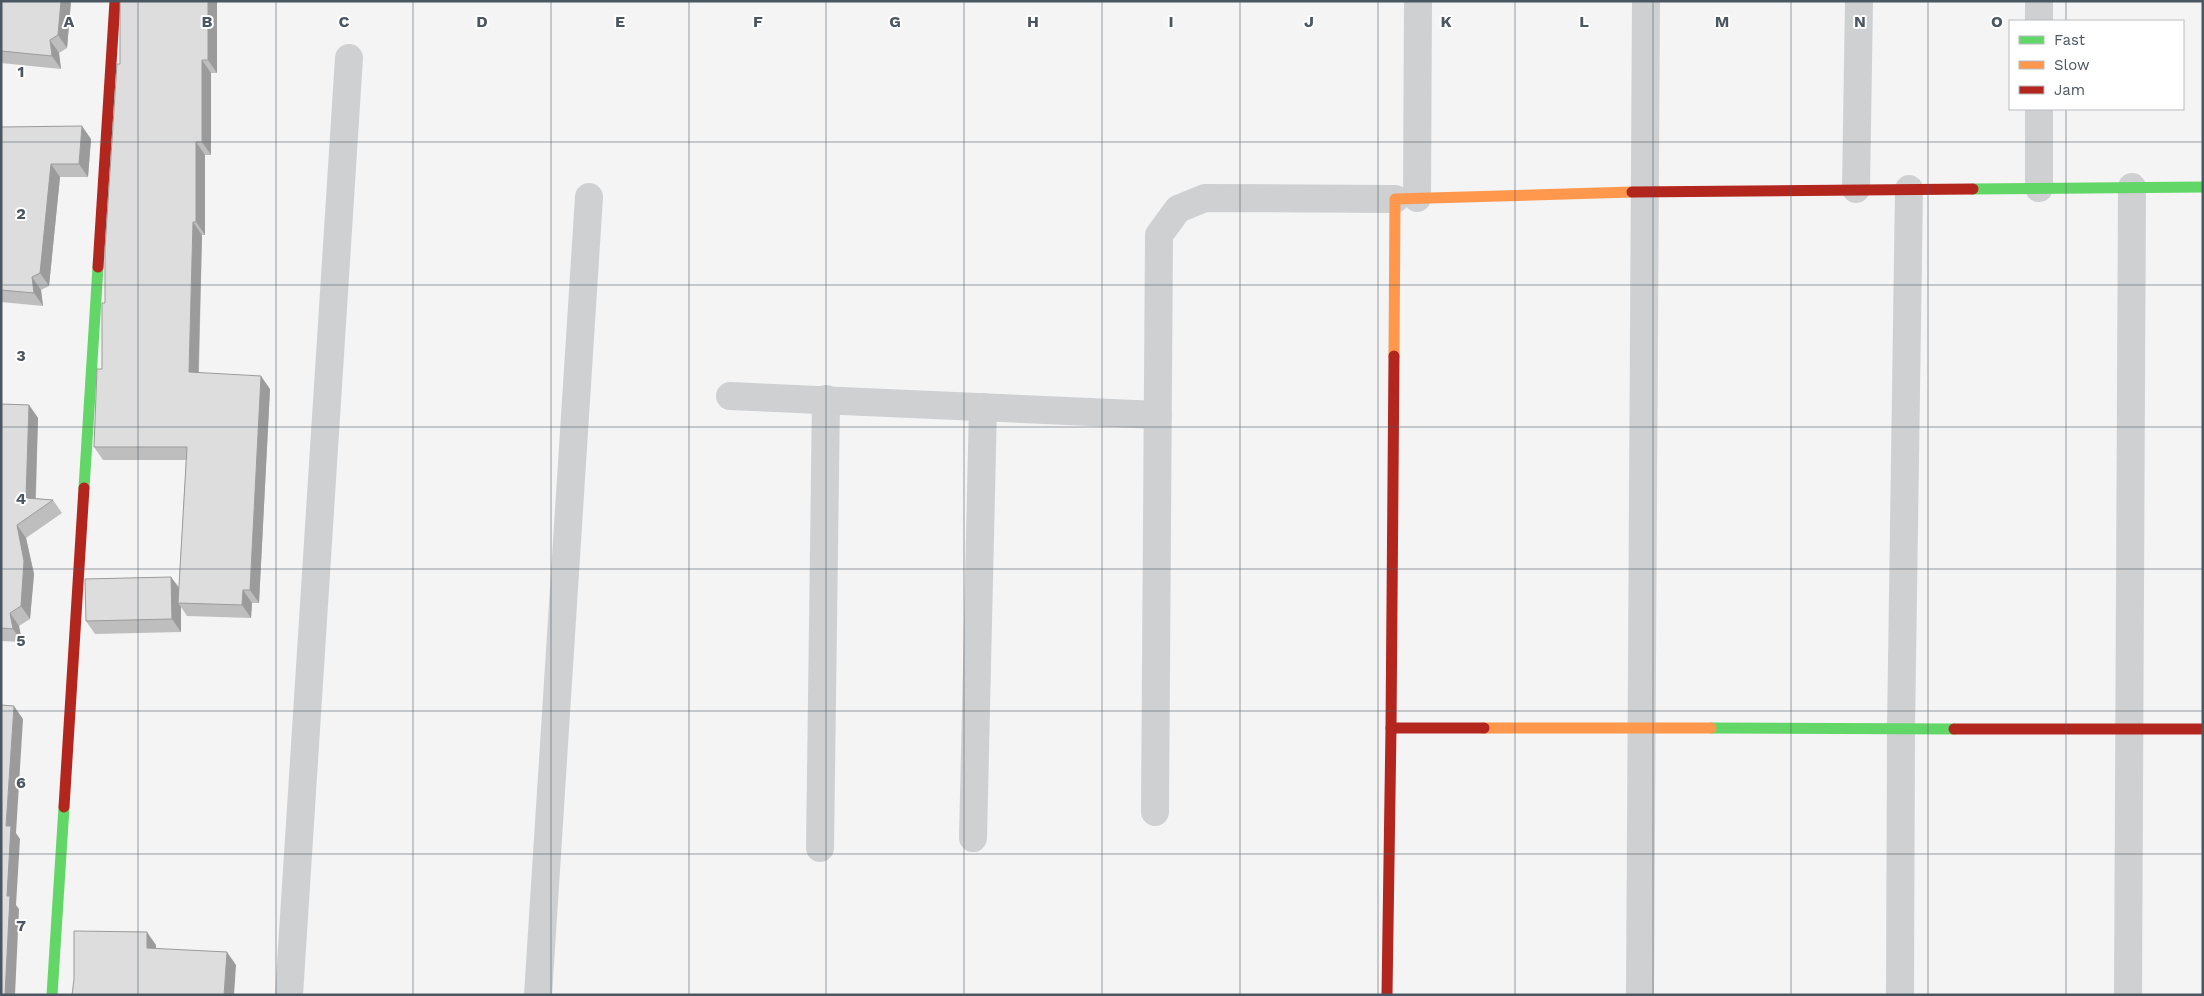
<svg xmlns="http://www.w3.org/2000/svg" width="2204" height="996" font-family="'Work Sans',sans-serif">
<rect width="100%" height="100%" fill="#f4f4f4"/>
<g fill="none" stroke-linecap="round" stroke-linejoin="round">
<g stroke="#ced0d2" stroke-width="28">
<path d="M 2039,1 L 2039,21"/>
<path d="M 2039,109 L 2039,188"/>
<path d="M 1856,189 L 1859,1"/>
<path d="M 1417,198 L 1418,1"/>
<path d="M 730,396 L 1158,415"/>
<path d="M 1155,812 L 1159,235 L 1178,209 L 1205,198 L 1395,199"/>
<path d="M 973,838 L 983,407"/>
<path d="M 820,848 L 826,399"/>
<path d="M 289,995 L 349,58"/>
<path d="M 538,995 L 589,197"/>
<path d="M 1640,995 L 1646,1"/>
<path d="M 1900,995 L 1901,729 L 1909,189"/>
<path d="M 2128,995 L 2132,187"/>
</g>
<g stroke="#63d668" stroke-width="11">
<path d="M 1973,189 L 2203,187"/>
<path d="M 84,488 L 98,267"/>
<path d="M 1711,728 L 1954,729"/>
<path d="M 52,995 L 64,807"/>
</g>
<g stroke="#ff974d" stroke-width="11">
<path d="M 1394,356 L 1395,199 L 1632,192"/>
<path d="M 1484,728 L 1711,728"/>
</g>
<g stroke="#b3261e" stroke-width="11">
<path d="M 1632,192 L 1973,189"/>
<path d="M 98,267 L 115,1"/>
<path d="M 1391,728 L 1394,356"/>
<path d="M 1954,729 L 2203,729"/>
<path d="M 64,807 L 84,488"/>
<path d="M 1387,995 L 1391,728 L 1484,728"/>
</g>
</g>
<g fill="#bebebf">
<path d="M 1,1 L 71,1 L 67,48 L 59,53 L 61,69 L 1,63 Z"/>
<path d="M 217,1 L 217,73 L 211,73 L 211,155 L 205,155 L 205,235 L 202,235 L 199,372 L 270,389 L 259,603 L 252,603 L 251,618 L 187,616 L 181,607 L 181,632 L 95,634 L 86,621 L 171,577 L 179,587 L 186,460 L 103,460 L 94,447 L 102,369 L 105,303 L 120,64 Z"/>
<path d="M 1,127 L 91,139 L 88,177 L 60,177 L 49,286 L 41,290 L 43,306 L 1,302 Z"/>
<path d="M 1,404 L 29,405 L 38,418 L 36,498 L 53,500 L 62,513 L 26,538 L 34,574 L 30,619 L 19,626 L 22,642 L 1,641 Z"/>
</g>
<g fill="#9b9b9b">
<path d="M 61,1 L 71,1 L 67,48 L 58,35 Z"/>
<path d="M 208,1 L 217,1 L 217,73 L 208,60 Z"/>
<path d="M 50,40 L 59,53 L 61,69 L 52,56 Z"/>
<path d="M 202,60 L 211,73 L 211,155 L 202,142 Z"/>
<path d="M 82,126 L 91,139 L 88,177 L 79,164 Z"/>
<path d="M 196,142 L 205,155 L 205,235 L 196,222 Z"/>
<path d="M 51,164 L 60,177 L 49,286 L 40,273 Z"/>
<path d="M 193,222 L 202,235 L 198,385 L 189,372 Z"/>
<path d="M 32,277 L 41,290 L 43,306 L 34,293 Z"/>
<path d="M 261,376 L 270,389 L 259,603 L 250,590 Z"/>
<path d="M 29,405 L 38,418 L 35,510 L 26,498 Z"/>
<path d="M 17,525 L 26,538 L 34,574 L 30,619 L 21,606 Z"/>
<path d="M 171,577 L 180,590 L 178,603 L 181,607 L 181,632 L 172,619 Z"/>
<path d="M 243,590 L 252,603 L 251,618 L 242,605 Z"/>
<path d="M 10,613 L 19,626 L 22,642 L 13,629 Z"/>
<path d="M 14,706 L 23,719 L 16,833 L 20,839 L 16,905 L 19,909 L 15,995 L 5,995 L 7,896 L 6,826 Z"/>
<path d="M 147,932 L 156,945 L 156,961 L 147,948 Z"/>
<path d="M 227,952 L 236,965 L 234,995 L 224,995 Z"/>
</g>
<g fill="#ddddde" stroke="#9b9b9b">
<path d="M 1,1 L 61,1 L 58,35 L 50,40 L 52,56 L 1,51 Z"/>
<path d="M 120,1 L 208,1 L 208,60 L 202,60 L 202,142 L 196,142 L 196,222 L 193,222 L 189,372 L 261,376 L 250,590 L 243,590 L 242,605 L 178,603 L 187,447 L 94,447 L 97,369 L 102,369 L 102,303 L 105,303 L 105,248 L 117,64 L 120,64 Z"/>
<path d="M 82,126 L 79,164 L 51,164 L 40,273 L 32,277 L 34,293 L 1,290 L 1,127 Z"/>
<path d="M 1,404 L 29,405 L 26,498 L 53,500 L 17,525 L 24,561 L 21,606 L 10,613 L 13,629 L 1,628 Z"/>
<path d="M 171,577 L 172,619 L 86,621 L 85,579 Z"/>
<path d="M 1,705 L 14,706 L 6,826 L 11,826 L 7,896 L 10,896 L 5,995 L 1,995 Z"/>
<path d="M 74,931 L 147,932 L 147,948 L 227,952 L 224,995 L 72,995 L 74,979 Z"/>
</g>
<path fill="none" stroke="#4a5661" stroke-width="1" stroke-opacity="0.55" d="M 138,1 L 138,995M 276,1 L 276,995M 413,1 L 413,995M 551,1 L 551,995M 689,1 L 689,995M 826,1 L 826,995M 964,1 L 964,995M 1102,1 L 1102,995M 1240,1 L 1240,995M 1378,1 L 1378,995M 1515,1 L 1515,995M 1653,1 L 1653,995M 1791,1 L 1791,995M 1928,1 L 1928,995M 2066,1 L 2066,21M 2066,109 L 2066,995M 1,142 L 2203,142M 1,285 L 2203,285M 1,427 L 2203,427M 1,569 L 2203,569M 1,711 L 2203,711M 1,854 L 2203,854"/>
<g font-size="16" text-anchor="middle" font-weight="bold" fill="#4a5661" stroke="#fff" stroke-width="4" stroke-linejoin="round" paint-order="stroke">
<text x="69" y="27">A</text>
<text x="207" y="27">B</text>
<text x="344" y="27">C</text>
<text x="482" y="27">D</text>
<text x="620" y="27">E</text>
<text x="758" y="27">F</text>
<text x="895" y="27">G</text>
<text x="1033" y="27">H</text>
<text x="1171" y="27">I</text>
<text x="1309" y="27">J</text>
<text x="1446" y="27">K</text>
<text x="1584" y="27">L</text>
<text x="1722" y="27">M</text>
<text x="1860" y="27">N</text>
<text x="1997" y="27">O</text>
<text x="21" y="77">1</text>
<text x="21" y="219">2</text>
<text x="21" y="361">3</text>
<text x="21" y="504">4</text>
<text x="21" y="646">5</text>
<text x="21" y="788">6</text>
<text x="21" y="931">7</text>
</g>
<rect width="2204" height="996" fill="none" stroke="#4a5661" stroke-width="5"/>
<rect x="2009" y="20" width="175" height="90" fill="#ffffff" stroke="#b7bbc0"/>
<rect x="2019" y="36" width="25" height="8" fill="#63d668" stroke="#b7bbc0"/>
<text x="2054" y="45" font-size="15" fill="#4a5661">Fast</text>
<rect x="2019" y="61" width="25" height="8" fill="#ff974d" stroke="#b7bbc0"/>
<text x="2054" y="70" font-size="15" fill="#4a5661">Slow</text>
<rect x="2019" y="86" width="25" height="8" fill="#b3261e" stroke="#b7bbc0"/>
<text x="2054" y="95" font-size="15" fill="#4a5661">Jam</text>
</svg>
